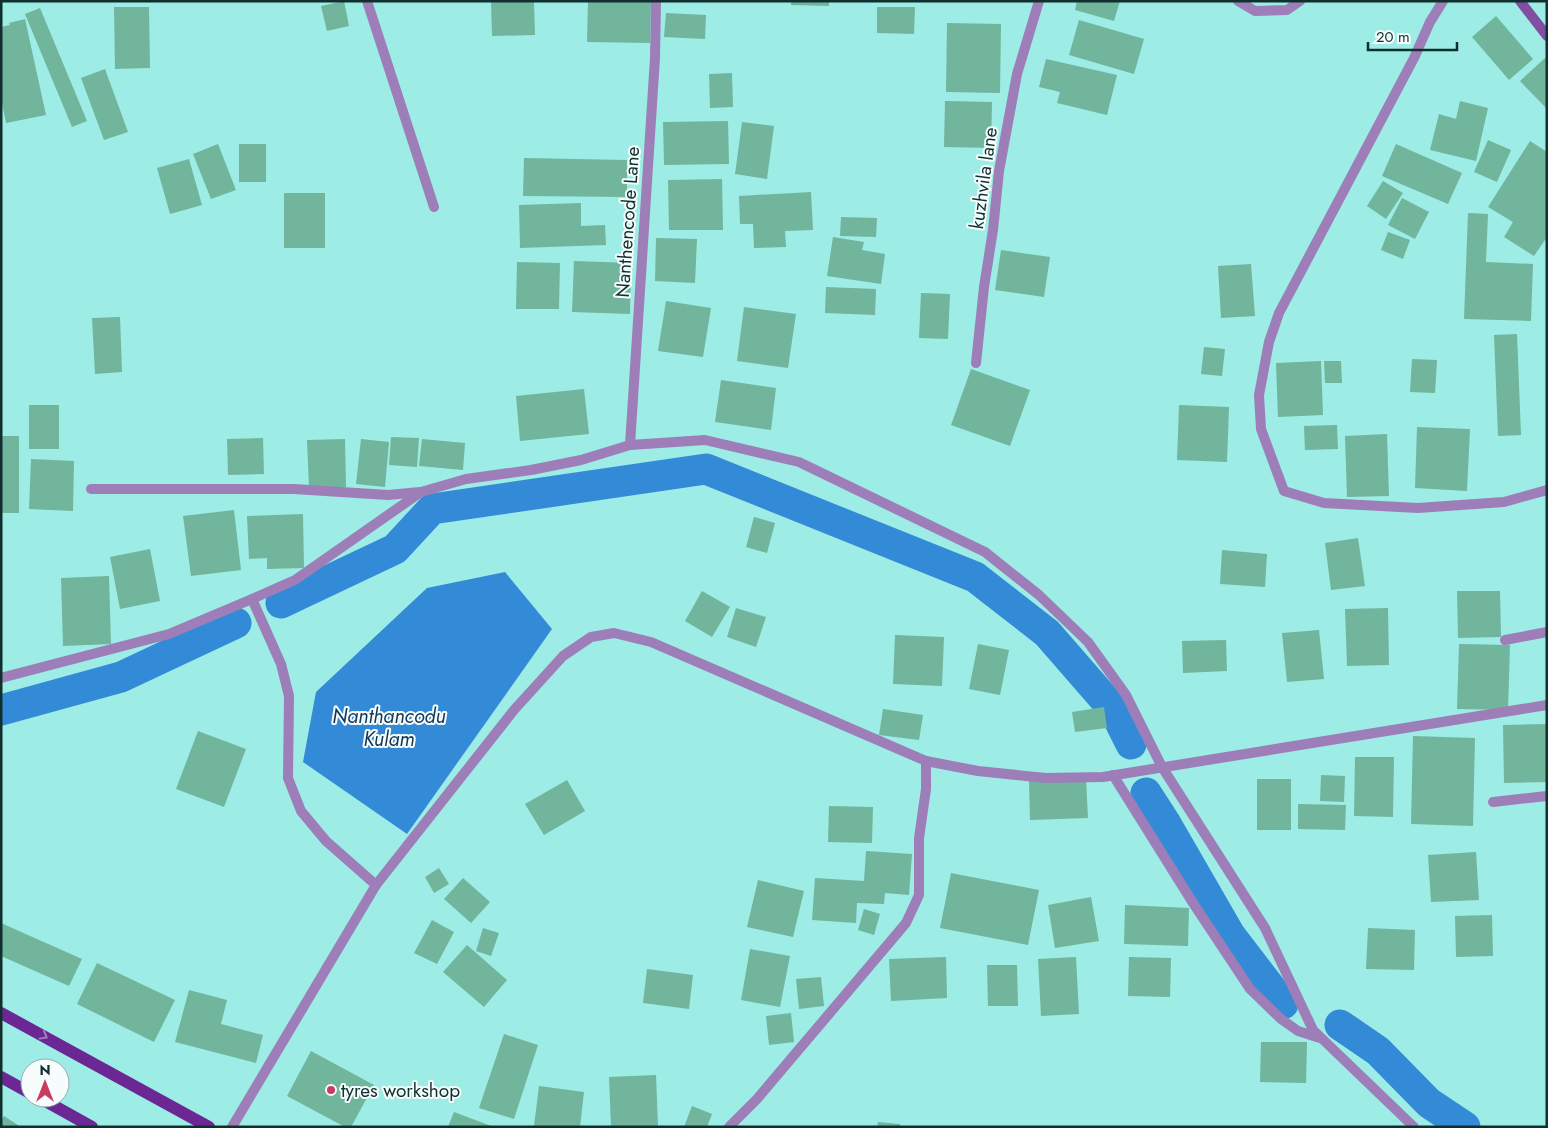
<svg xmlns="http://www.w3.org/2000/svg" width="1548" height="1128" font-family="Jost,sans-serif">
<rect width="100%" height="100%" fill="#9dece5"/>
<path fill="#338ad7" d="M 505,572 L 552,629 L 407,834 L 303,762 L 316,692 L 427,588 Z"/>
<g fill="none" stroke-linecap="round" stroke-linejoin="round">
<g stroke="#338ad7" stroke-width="31">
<path d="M 281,603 L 395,549 L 432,509 L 706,469 L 975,577 L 1047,633 L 1114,710 L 1131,744"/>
<path d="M 1,710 L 121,677 L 236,623"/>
<path d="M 1146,793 L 1166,824 L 1230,935 L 1283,1004"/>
<path d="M 1340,1025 L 1378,1051 L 1429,1103 L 1465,1127"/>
</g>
</g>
<g fill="#71b59c">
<path d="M 344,1 L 349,26 L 327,31 L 321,6 Z"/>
<path d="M 491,1 L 534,1 L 535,35 L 492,36 Z"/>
<path d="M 588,1 L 651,1 L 650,43 L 587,42 Z"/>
<path d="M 791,1 L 829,1 L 829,6 L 791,5 Z"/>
<path d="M 1077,1 L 1120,1 L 1114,21 L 1075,10 Z"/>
<path d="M 114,7 L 149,7 L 150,68 L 115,69 Z"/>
<path d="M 877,7 L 915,7 L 914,34 L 877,33 Z"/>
<path d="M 40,8 L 87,121 L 72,127 L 25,14 Z"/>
<path d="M 666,13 L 706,15 L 705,39 L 664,37 Z"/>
<path d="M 1496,16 L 1533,59 L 1509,80 L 1472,37 Z"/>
<path d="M 25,19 L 46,115 L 6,123 L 1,98 L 1,27 L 10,25 L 9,23 Z"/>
<path d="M 1079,20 L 1144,39 L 1134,74 L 1069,55 Z"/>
<path d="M 947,23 L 1001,24 L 1000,93 L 946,92 Z"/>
<path d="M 1545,58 L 1547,60 L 1547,109 L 1520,81 Z"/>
<path d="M 1046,59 L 1117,75 L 1107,115 L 1057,103 L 1060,92 L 1039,87 Z"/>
<path d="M 105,69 L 128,132 L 104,140 L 81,78 Z"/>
<path d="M 732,73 L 733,107 L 710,108 L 709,74 Z"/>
<path d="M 945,101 L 992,102 L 991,148 L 944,147 Z"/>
<path d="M 1460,101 L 1488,108 L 1476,161 L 1430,150 L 1439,114 L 1456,119 Z"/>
<path d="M 728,121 L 729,164 L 664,165 L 663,122 Z"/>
<path d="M 742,122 L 774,126 L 767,179 L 735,174 Z"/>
<path d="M 1488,140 L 1511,150 L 1497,182 L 1474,172 Z"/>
<path d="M 1530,141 L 1547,152 L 1547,237 L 1534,256 L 1504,237 L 1513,222 L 1488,207 Z"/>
<path d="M 218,144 L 236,190 L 211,199 L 193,154 Z"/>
<rect x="239" y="144" width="27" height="38"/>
<path d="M 1396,144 L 1462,173 L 1448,204 L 1382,176 Z"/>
<path d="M 524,158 L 627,160 L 627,197 L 523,196 Z"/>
<path d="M 189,159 L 202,205 L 170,214 L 157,168 Z"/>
<path d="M 722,179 L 723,230 L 669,230 L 668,180 Z"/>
<path d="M 1383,181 L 1403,193 L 1386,219 L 1367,206 Z"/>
<path d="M 811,192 L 813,230 L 785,231 L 786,247 L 754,248 L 753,224 L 740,224 L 739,196 Z"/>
<rect x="284" y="193" width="41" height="55"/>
<path d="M 1402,198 L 1429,212 L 1415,239 L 1388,225 Z"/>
<path d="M 581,203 L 581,226 L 605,225 L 606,245 L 520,248 L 519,205 Z"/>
<path d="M 1468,213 L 1488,214 L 1486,262 L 1533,264 L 1531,321 L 1464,319 Z"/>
<path d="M 841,217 L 877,218 L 876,237 L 840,236 Z"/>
<path d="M 1388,232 L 1410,240 L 1403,259 L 1381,250 Z"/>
<path d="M 833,237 L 864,242 L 862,250 L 885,254 L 881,284 L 827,276 Z"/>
<path d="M 656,238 L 697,239 L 695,283 L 655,281 Z"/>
<path d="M 1001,250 L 1050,257 L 1044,297 L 995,290 Z"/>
<path d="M 574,261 L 631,263 L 630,314 L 572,312 Z"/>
<path d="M 517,262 L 560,263 L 559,309 L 516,309 Z"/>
<path d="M 1251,264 L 1255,316 L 1221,318 L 1218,266 Z"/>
<path d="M 826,287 L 876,289 L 875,315 L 825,313 Z"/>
<path d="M 921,293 L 950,294 L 948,339 L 919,338 Z"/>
<path d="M 666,301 L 711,308 L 703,357 L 658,351 Z"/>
<path d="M 744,307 L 796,314 L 788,368 L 737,361 Z"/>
<path d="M 120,317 L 122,372 L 95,374 L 92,318 Z"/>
<path d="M 1517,334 L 1521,435 L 1498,436 L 1494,335 Z"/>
<path d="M 1204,347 L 1225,349 L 1222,376 L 1201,374 Z"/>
<path d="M 1412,359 L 1437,360 L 1435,393 L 1410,392 Z"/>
<path d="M 1321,361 L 1323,415 L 1278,417 L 1276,363 Z"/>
<path d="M 1324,361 L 1341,361 L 1342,383 L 1325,383 Z"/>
<path d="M 971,369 L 1030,390 L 1010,446 L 951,425 Z"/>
<path d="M 721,380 L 776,388 L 771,430 L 715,422 Z"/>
<path d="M 584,389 L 589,434 L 520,441 L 516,396 Z"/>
<rect x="29" y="405" width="30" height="44"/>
<path d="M 1179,405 L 1229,407 L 1227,462 L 1177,460 Z"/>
<path d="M 1337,425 L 1338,449 L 1305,450 L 1304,426 Z"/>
<path d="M 1417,427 L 1470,429 L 1467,491 L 1415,488 Z"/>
<path d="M 1387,434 L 1389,496 L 1347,497 L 1345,436 Z"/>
<rect x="1" y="436" width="18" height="77"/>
<path d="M 391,437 L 419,438 L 417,467 L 389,465 Z"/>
<path d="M 263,438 L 264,474 L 228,475 L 227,439 Z"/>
<path d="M 345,439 L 346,487 L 309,488 L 307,440 Z"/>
<path d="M 361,439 L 389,442 L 385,487 L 356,484 Z"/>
<path d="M 422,439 L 465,443 L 463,470 L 419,466 Z"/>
<path d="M 31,459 L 74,461 L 73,511 L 29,509 Z"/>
<path d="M 234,510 L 241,570 L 191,576 L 183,516 Z"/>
<path d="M 303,514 L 304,568 L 267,569 L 267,558 L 249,559 L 247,516 Z"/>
<path d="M 754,517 L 775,523 L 767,553 L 746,547 Z"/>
<path d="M 1358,538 L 1365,586 L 1331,590 L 1325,543 Z"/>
<path d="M 150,549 L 160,601 L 120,609 L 110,557 Z"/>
<path d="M 1222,550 L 1267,554 L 1265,587 L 1220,584 Z"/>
<path d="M 109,576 L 111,644 L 63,646 L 61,578 Z"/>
<path d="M 702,591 L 730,607 L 712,637 L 685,621 Z"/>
<path d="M 1457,591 L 1500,591 L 1501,637 L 1458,638 Z"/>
<path d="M 736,608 L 766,617 L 756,647 L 727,637 Z"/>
<path d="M 1388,608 L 1389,665 L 1347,666 L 1345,609 Z"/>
<path d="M 1319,630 L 1324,679 L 1287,682 L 1282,633 Z"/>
<path d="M 895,635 L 944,637 L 942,686 L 893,684 Z"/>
<path d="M 1226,640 L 1227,671 L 1183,673 L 1182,641 Z"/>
<path d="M 978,644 L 1009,650 L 1000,695 L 969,689 Z"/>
<path d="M 1459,644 L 1510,645 L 1508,710 L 1457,709 Z"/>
<path d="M 1104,707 L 1107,728 L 1075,732 L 1072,712 Z"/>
<path d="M 883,709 L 923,715 L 919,740 L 879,735 Z"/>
<path d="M 1547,724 L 1547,782 L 1504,783 L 1503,725 Z"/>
<path d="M 198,731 L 246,749 L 224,807 L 176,789 Z"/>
<path d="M 1413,736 L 1475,738 L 1473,826 L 1411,824 Z"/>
<path d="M 1355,757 L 1394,757 L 1393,817 L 1354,816 Z"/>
<path d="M 1321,775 L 1345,776 L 1344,802 L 1320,801 Z"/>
<path d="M 1086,779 L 1088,818 L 1030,820 L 1029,781 Z"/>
<rect x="1257" y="779" width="34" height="51"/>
<path d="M 567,780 L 585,811 L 544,835 L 525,804 Z"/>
<path d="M 1298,804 L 1346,805 L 1345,830 L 1298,829 Z"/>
<path d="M 829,806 L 873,807 L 872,843 L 828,842 Z"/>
<path d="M 866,851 L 912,854 L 909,895 L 885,893 L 884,904 L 857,903 L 856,923 L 812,920 L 815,878 L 864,881 Z"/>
<path d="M 1476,852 L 1479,900 L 1431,902 L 1428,855 Z"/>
<path d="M 439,868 L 449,884 L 434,893 L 425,877 Z"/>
<path d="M 951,873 L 1039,890 L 1028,945 L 940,928 Z"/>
<path d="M 463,878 L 490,902 L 471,923 L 444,899 Z"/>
<path d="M 758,880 L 804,891 L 793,937 L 747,927 Z"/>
<path d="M 1091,897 L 1099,941 L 1055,948 L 1048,905 Z"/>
<path d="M 1125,905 L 1189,908 L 1188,946 L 1124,944 Z"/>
<path d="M 864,909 L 880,914 L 874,935 L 858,930 Z"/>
<path d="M 1492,915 L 1493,956 L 1456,957 L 1455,916 Z"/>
<path d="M 432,920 L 454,932 L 437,964 L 414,953 Z"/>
<path d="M 1,923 L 82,959 L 69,986 L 1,956 Z"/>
<path d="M 483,928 L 499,933 L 491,956 L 476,951 Z"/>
<path d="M 1368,928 L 1415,930 L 1414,970 L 1366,969 Z"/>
<path d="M 467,945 L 507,980 L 484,1007 L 443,972 Z"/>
<path d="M 750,949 L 790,956 L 780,1007 L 741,1000 Z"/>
<path d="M 946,957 L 947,998 L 891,1001 L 889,959 Z"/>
<path d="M 1076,957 L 1079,1014 L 1041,1016 L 1038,959 Z"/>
<path d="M 1129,957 L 1171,958 L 1170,997 L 1128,996 Z"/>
<path d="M 97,963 L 175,1000 L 154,1042 L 77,1004 Z"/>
<path d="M 987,965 L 1017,965 L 1018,1006 L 988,1006 Z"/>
<path d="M 647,969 L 693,975 L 689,1009 L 643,1003 Z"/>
<path d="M 821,977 L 824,1006 L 799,1009 L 796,979 Z"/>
<path d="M 189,990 L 227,1000 L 221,1024 L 263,1035 L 256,1063 L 175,1042 Z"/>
<path d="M 791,1013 L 794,1042 L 769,1045 L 766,1016 Z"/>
<path d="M 504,1034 L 538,1045 L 514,1119 L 479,1108 Z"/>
<path d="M 1261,1042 L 1307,1042 L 1306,1083 L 1260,1082 Z"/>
<path d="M 311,1051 L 374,1085 L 351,1127 L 345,1127 L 287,1096 Z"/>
<path d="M 656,1075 L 658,1126 L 611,1127 L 609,1077 Z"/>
<path d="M 539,1086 L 584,1092 L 580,1127 L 534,1126 Z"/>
<path d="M 692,1106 L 712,1114 L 707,1127 L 684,1127 Z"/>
<path d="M 454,1112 L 494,1127 L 448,1127 Z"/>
<path d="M 4,1116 L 21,1127 L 1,1127 L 1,1121 Z"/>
<path d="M 878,1122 L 900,1124 L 900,1127 L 877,1127 Z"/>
</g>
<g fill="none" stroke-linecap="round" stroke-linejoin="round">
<g stroke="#9e7eb8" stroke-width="10">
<path d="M 367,1 L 434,207"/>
<path d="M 1238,1 L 1255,11 L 1287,10 L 1300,1"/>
<path d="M 1443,1 L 1430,22 L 1414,58 L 1279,313 L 1269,342 L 1259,395 L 1261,429 L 1284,491 L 1324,503 L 1418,508 L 1504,502 L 1547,490"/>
<path d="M 976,363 L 984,287 L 993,230 L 999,171 L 1017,74 L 1039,1"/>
<path d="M 630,445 L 655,58 L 656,1"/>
<path d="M 91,489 L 294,489 L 388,495 L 420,492"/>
<path d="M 252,599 L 281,664 L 289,696 L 288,778 L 301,811 L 326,841 L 376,885"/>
<path d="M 1505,640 L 1547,632"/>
<path d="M 1,678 L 169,634 L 252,599 L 295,580 L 421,492 L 466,479 L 531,470 L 581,460 L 630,445 L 705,440 L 799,462 L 985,552 L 1039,595 L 1088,642 L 1126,695 L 1162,767 L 1265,928 L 1313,1030 L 1414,1127"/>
<path d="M 1113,775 L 1193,903 L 1250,989 L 1281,1019 L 1298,1031 L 1320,1038"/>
<path d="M 1493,802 L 1547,796"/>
<path d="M 232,1127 L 376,885 L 514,710 L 563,656 L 591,637 L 614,633 L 651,642 L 926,761 L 978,771 L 1046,778 L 1103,777 L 1547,705"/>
<path d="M 729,1127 L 757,1099 L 906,923 L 919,895 L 919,838 L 926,789 L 926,761"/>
</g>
<path stroke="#804fa4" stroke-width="10" d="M 1520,1 L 1547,36"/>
<g stroke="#6b2895" stroke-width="12">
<path d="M 1,1013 L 209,1127"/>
<path d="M 1,1077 L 30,1093"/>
<path d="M 40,1098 L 92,1127"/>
</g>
</g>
<defs><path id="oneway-chevron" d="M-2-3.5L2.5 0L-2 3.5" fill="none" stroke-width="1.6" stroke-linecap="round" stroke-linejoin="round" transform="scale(1.25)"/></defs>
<use stroke="#a37dbe" href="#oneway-chevron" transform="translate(44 1036) rotate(29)"/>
<circle fill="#ca3b62" stroke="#f6fdfc" stroke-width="2" cx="331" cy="1090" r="5"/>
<g text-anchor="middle" stroke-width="4" stroke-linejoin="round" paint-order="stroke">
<g font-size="19" fill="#0f302e" stroke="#f6fdfc">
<text transform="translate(983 178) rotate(-82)" y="7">kuzhvila lane</text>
<text transform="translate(627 222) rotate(-86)" y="7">Nanthencode Lane</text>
</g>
<g font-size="19" fill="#0f302e" stroke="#f6fdfc" text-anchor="start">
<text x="341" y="1097">tyres workshop</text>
</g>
<g font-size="20" font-style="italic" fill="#133655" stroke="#f6fdfc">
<text x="389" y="723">Nanthancodu<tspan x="389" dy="23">Kulam</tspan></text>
</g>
</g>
<rect width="1548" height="1128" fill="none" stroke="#0f302e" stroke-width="5"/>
<g transform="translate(45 1083)"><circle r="24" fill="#f6fdfc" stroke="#9aabaa"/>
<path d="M0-4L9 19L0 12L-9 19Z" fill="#ca3b62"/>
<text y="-8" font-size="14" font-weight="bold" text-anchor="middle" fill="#0f302e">N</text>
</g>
<path d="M1368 42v8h89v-8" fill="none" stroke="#0f302e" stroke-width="2.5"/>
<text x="1376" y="42" font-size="15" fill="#0f302e" stroke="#f6fdfc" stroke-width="4" paint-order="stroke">20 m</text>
</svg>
